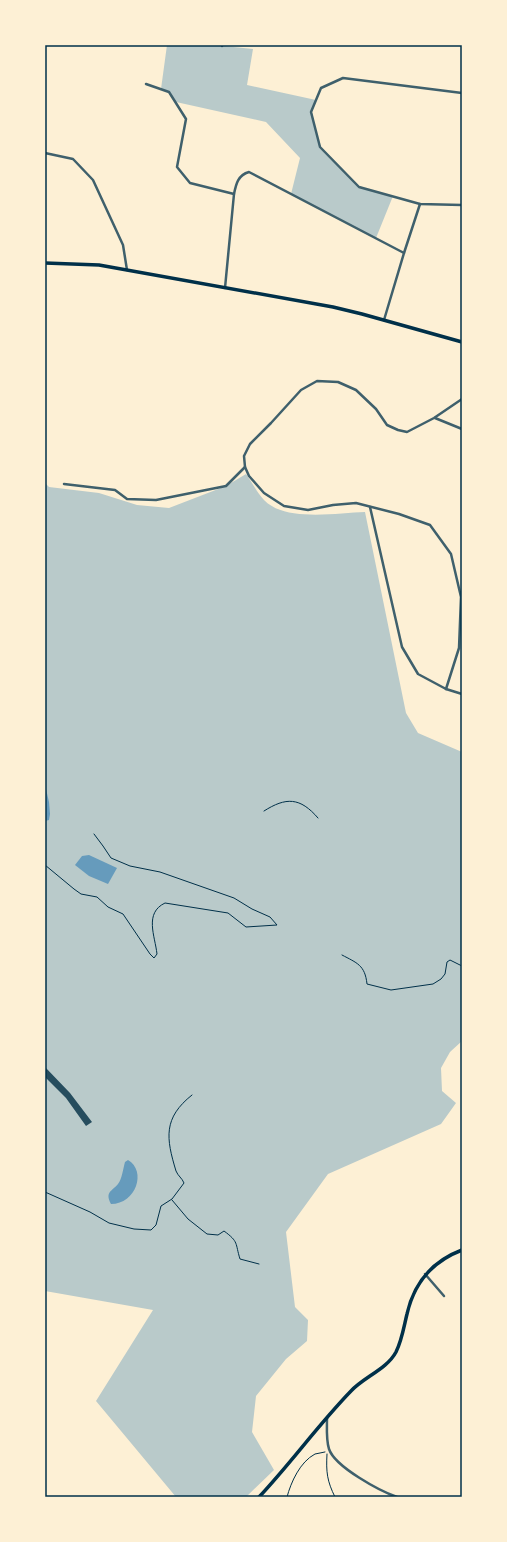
<svg xmlns="http://www.w3.org/2000/svg" width="507" height="1542" font-family="'Roboto Condensed',sans-serif">
<rect width="100%" height="100%" fill="#fdf0d5"/>
<g fill="#b9caca">
<path d="M 167,45 L 214,45 L 253,49 L 247,85 L 316,100 L 312,112 L 320,148 L 359,187 L 393,196 L 376,238 L 291,194 L 300,158 L 266,122 L 176,102 L 169,92 L 161,89 Z"/>
<path d="M 246,474 C 252,482 257,493 264,500 C 285,522 336,513 365,512 L 406,713 L 418,733 L 462,752 L 462,1041 L 450,1052 L 441,1068 L 442,1091 L 456,1103 L 441,1124 L 328,1174 L 286,1232 L 295,1307 L 308,1320 L 307,1341 L 286,1359 L 256,1396 L 252,1432 L 274,1470 L 246,1497 L 176,1497 L 96,1401 L 153,1310 L 45,1291 L 45,483 L 49,487 L 99,493 L 137,505 L 169,508 L 226,486 Z"/>
</g>
<g fill="#669bbc">
<path d="M 45,785 L 49,802 L 50,814 L 49,820 L 45,821 Z"/>
<path d="M 89,855 L 117,868 L 108,884 L 89,876 L 75,865 L 82,856 Z"/>
<path d="M 128,1160 C 147,1171 136,1204 111,1204 C 105,1192 111,1192 118,1184 C 122,1179 123,1169 125,1162 Z"/>
</g>
<path fill="#264d5e" d="M 45,1067 L 70,1093 L 92,1122 L 86,1126 L 66,1098 L 45,1077 Z"/>
<g fill="none" stroke-linecap="round" stroke-linejoin="round">
<g stroke="#003049" stroke-width="1">
<path d="M 264,811 C 286,797 300,797 318,818"/>
<path d="M 45,865 L 74,889 L 81,894 L 97,897 L 108,907 L 123,914 L 150,954 L 154,958 L 157,954 C 155,936 144,913 165,903 L 228,913 L 246,927 L 277,925 L 270,917 L 252,909 L 234,898 L 160,872 L 130,866 L 111,858 L 103,846 L 94,834"/>
<path d="M 342,955 C 357,963 365,965 367,984 L 391,990 L 433,984 L 441,979 L 445,974 L 447,962 L 450,960 L 462,966"/>
<path d="M 45,1192 L 90,1212 L 109,1223 L 134,1229 L 151,1230 L 156,1225 L 161,1206 L 172,1199 L 184,1183 C 182,1178 178,1176 176,1171 C 166,1138 163,1118 192,1095"/>
<path d="M 172,1200 L 188,1219 L 207,1234 L 218,1235 L 224,1231 C 239,1242 235,1243 240,1259 L 259,1264"/>
<path d="M 327,1454 C 326,1472 327,1481 335,1497"/>
<path d="M 287,1497 C 291,1482 300,1462 315,1454 C 318,1453 322,1453 325,1452"/>
</g>
<g stroke="#3f606c" stroke-width="2.5">
<path d="M 222,46 L 222,45"/>
<path d="M 146,84 L 169,92 L 186,119 L 177,167 L 190,183 L 234,194"/>
<path d="M 462,93 L 343,78 L 321,88 L 311,112 L 320,147 L 359,187 L 420,204 L 462,205"/>
<path d="M 45,153 L 73,159 L 93,180 L 123,245 L 127,270"/>
<path d="M 225,288 L 234,194 C 236,184 238,175 249,172 L 404,253"/>
<path d="M 384,320 L 404,253 L 420,204"/>
<path d="M 435,418 L 462,429"/>
<path d="M 64,484 L 115,490 L 127,499 L 156,500 L 226,486 L 245,467"/>
<path d="M 370,507 L 402,647 L 418,674 L 446,689 L 462,694"/>
<path d="M 446,689 L 459,648 L 461,597 L 451,554 L 430,525 L 399,514 L 356,503 L 333,505 L 308,510 L 284,506 L 264,493 L 249,476 L 245,467 L 244,456 L 250,444 L 271,423 L 301,390 L 317,381 L 338,382 L 356,390 L 376,409 L 387,425 L 398,430 L 407,432 L 434,418 L 462,399"/>
<path d="M 425,1274 L 444,1296"/>
<path d="M 327,1418 C 327,1427 326,1440 329,1449 C 335,1467 380,1491 397,1497"/>
</g>
<g stroke="#003049" stroke-width="3.5">
<path d="M 45,263 L 99,265 L 333,307 L 362,314 L 462,342"/>
<path d="M 259,1497 C 291,1463 318,1425 351,1391 C 364,1377 387,1369 396,1352 C 402,1340 404,1326 407,1314 C 414,1283 433,1261 462,1250"/>
</g>
</g>
<rect width="507" height="1542" fill="none" stroke="#fdf0d5" stroke-width="92"/>
<rect x="46" y="46" width="415" height="1450" fill="none" stroke="#003049" stroke-width="1.5"/>
</svg>
